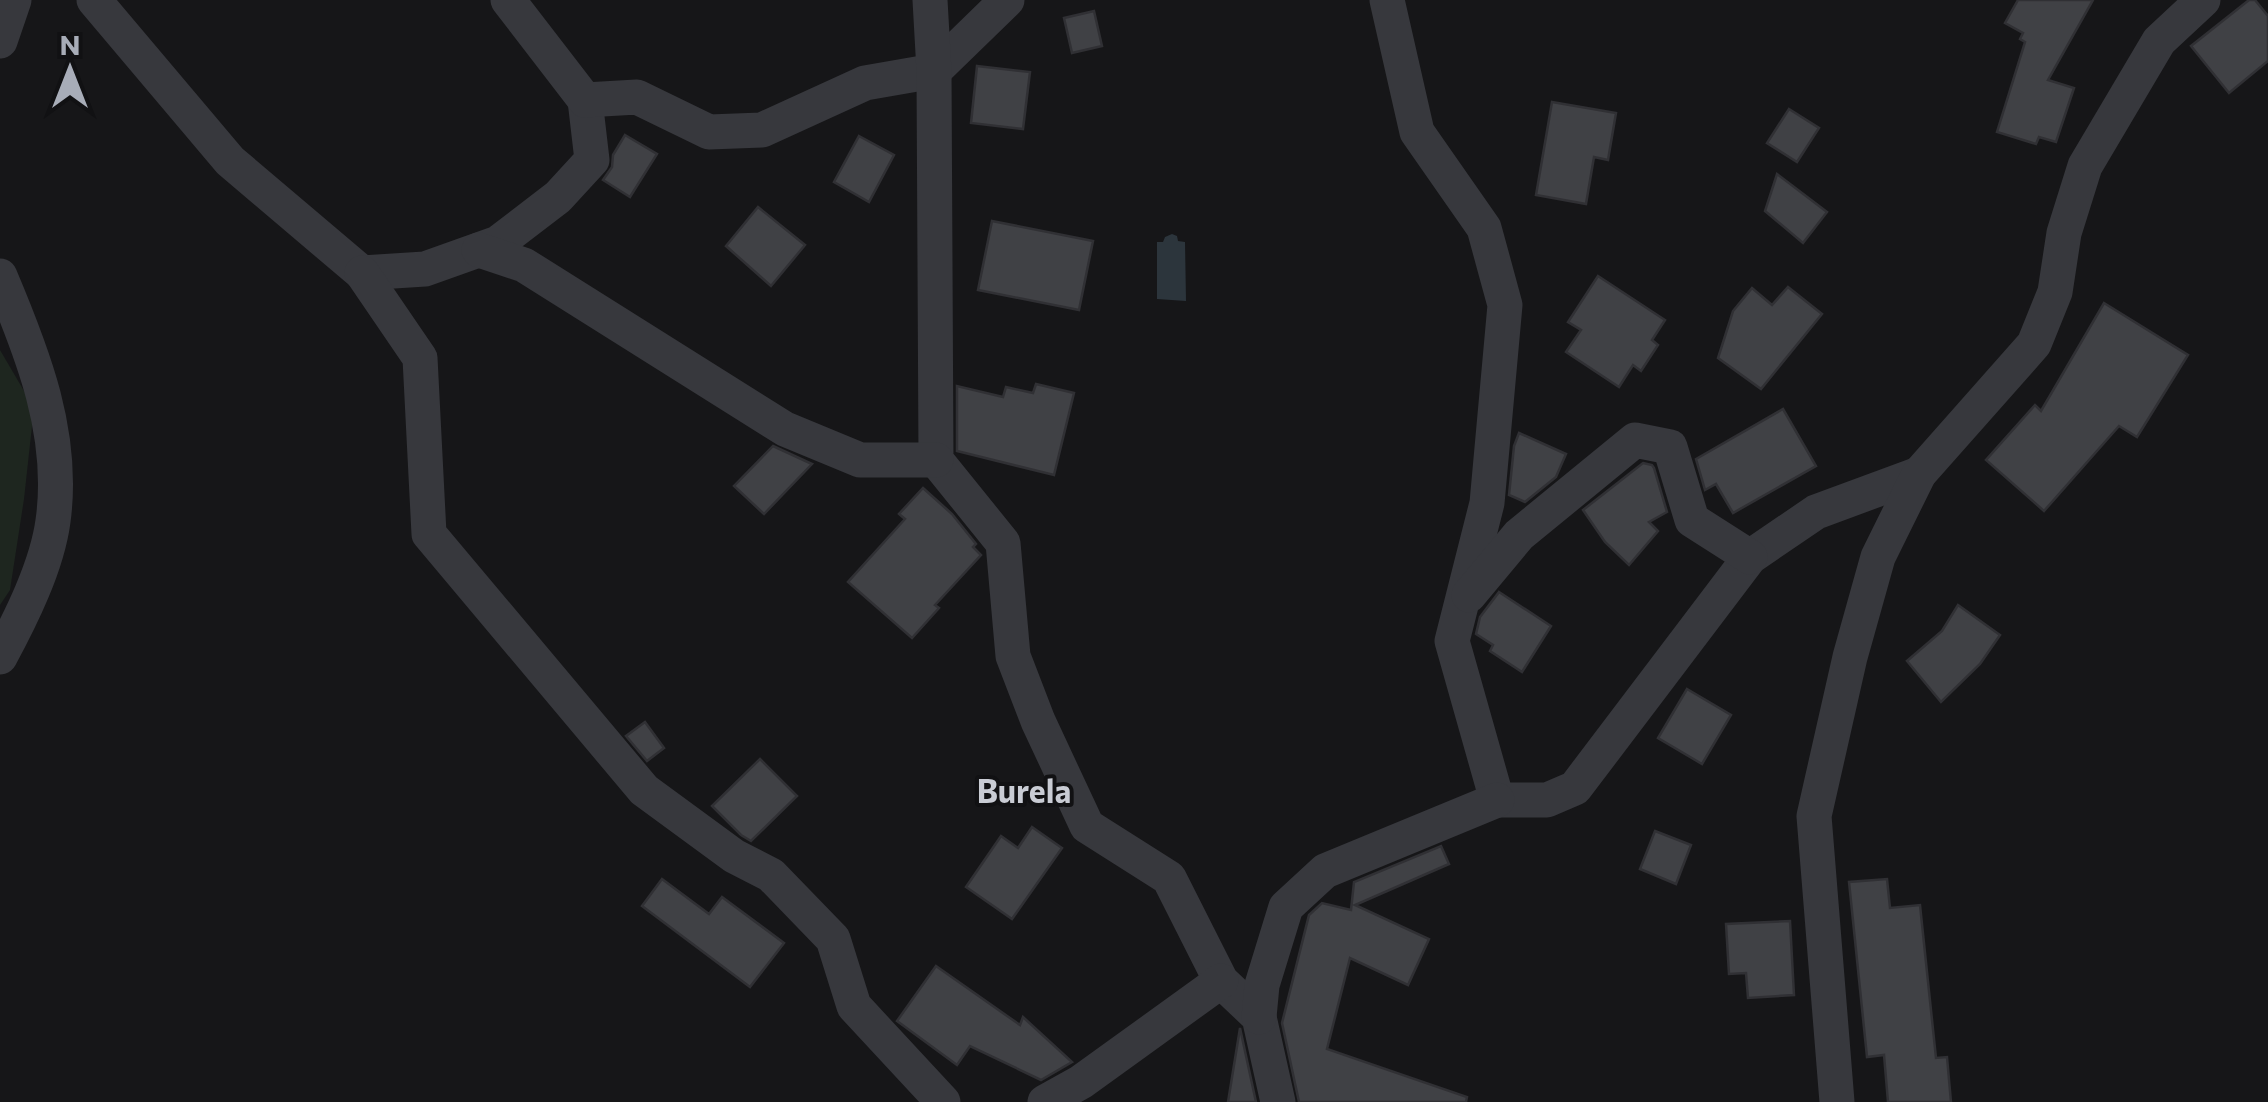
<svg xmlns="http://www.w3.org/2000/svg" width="2268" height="1102" font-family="Commissioner,sans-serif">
<rect width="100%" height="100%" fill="#161618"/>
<path fill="#1e261f" d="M 0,350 L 34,408 L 24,499 L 10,590 L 0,605 Z"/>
<path fill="#2c353c" d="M 1172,234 L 1177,236 L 1178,241 L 1185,242 L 1186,301 L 1157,299 L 1157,242 L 1163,242 L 1165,237 Z"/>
<g fill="#404145" stroke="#303034" stroke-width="2.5">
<path d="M 2018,0 L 2093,0 L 2048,80 L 2074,88 L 2056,142 L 2039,137 L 2036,144 L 1997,132 L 2025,42 L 2020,39 L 2023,33 L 2005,23 Z"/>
<path d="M 2249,0 L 2255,0 L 2268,16 L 2268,61 L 2229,93 L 2191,46 Z"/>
<path d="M 1094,11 L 1102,46 L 1072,53 L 1064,18 Z"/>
<path d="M 977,66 L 1030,72 L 1023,129 L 971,123 Z"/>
<path d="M 1552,102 L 1616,113 L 1608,160 L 1594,157 L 1586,204 L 1536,195 Z"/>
<path d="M 1789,109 L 1819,128 L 1797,162 L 1767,143 Z"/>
<path d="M 625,135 L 657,154 L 630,197 L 603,180 L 612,167 L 613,155 Z"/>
<path d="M 859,136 L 894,155 L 869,202 L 834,182 Z"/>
<path d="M 1777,174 L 1827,212 L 1803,243 L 1765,211 Z"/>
<path d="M 758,207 L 805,245 L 771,286 L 726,246 Z"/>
<path d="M 992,221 L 1093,241 L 1079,310 L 978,290 Z"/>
<path d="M 1598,276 L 1665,320 L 1652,340 L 1658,345 L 1641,371 L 1633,365 L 1619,387 L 1566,352 L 1581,330 L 1568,322 Z"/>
<path d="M 1788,287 L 1822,314 L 1761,389 L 1718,358 L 1733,311 L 1752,288 L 1772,305 Z"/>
<path d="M 2104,303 L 2188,355 L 2137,437 L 2119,426 L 2044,511 L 1986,460 L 2035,405 L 2041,411 Z"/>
<path d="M 1036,384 L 1074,393 L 1054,475 L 957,451 L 957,386 L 1003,397 L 1006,387 L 1033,393 Z"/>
<path d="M 1783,409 L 1816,466 L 1733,513 L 1716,484 L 1705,490 L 1696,459 Z"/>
<path d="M 1519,433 L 1566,454 L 1556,477 L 1525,502 L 1509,495 L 1514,446 Z"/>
<path d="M 773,446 L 812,464 L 764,514 L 734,486 Z"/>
<path d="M 1643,463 L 1652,465 L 1654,468 L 1667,512 L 1649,522 L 1658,531 L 1629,565 L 1605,542 L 1583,510 Z"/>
<path d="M 923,488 L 952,514 L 976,544 L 973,547 L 981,555 L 935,605 L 939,608 L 912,638 L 848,582 L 905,519 L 899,514 Z"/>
<path d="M 1499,592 L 1551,626 L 1522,672 L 1490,651 L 1493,645 L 1476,634 L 1480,617 Z"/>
<path d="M 1958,605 L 2000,635 L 1980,664 L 1941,702 L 1907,661 L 1942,631 Z"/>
<path d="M 1687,689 L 1731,715 L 1702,764 L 1658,738 Z"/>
<path d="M 645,722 L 664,748 L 647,761 L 626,736 Z"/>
<path d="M 760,759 L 797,796 L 751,841 L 741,835 L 712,806 Z"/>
<path d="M 1032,827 L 1062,848 L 1012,919 L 966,887 L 1001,836 L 1018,848 Z"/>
<path d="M 1655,831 L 1691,845 L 1676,884 L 1640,869 Z"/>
<path d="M 1441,846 L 1449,864 L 1355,905 L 1429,939 L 1408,985 L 1350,958 L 1327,1049 L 1467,1097 L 1466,1102 L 1299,1102 L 1282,1023 L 1309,915 L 1322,903 L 1351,910 L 1354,882 Z"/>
<path d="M 662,879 L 709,914 L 722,897 L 784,943 L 750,987 L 642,906 Z"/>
<path d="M 1887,879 L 1890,908 L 1920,905 L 1936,1058 L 1947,1057 L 1951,1102 L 1888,1102 L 1884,1055 L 1867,1057 L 1849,882 Z"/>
<path d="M 1790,921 L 1794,995 L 1748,998 L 1746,973 L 1729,974 L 1726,924 Z"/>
<path d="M 936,966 L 1020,1025 L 1023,1017 L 1072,1062 L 1041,1080 L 970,1046 L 957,1065 L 897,1021 Z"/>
<path d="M 1240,1028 L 1256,1102 L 1228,1102 Z"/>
</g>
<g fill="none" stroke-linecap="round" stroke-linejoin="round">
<g stroke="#37383d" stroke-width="35">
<path d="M 94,0 L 230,161 L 362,273 L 425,269 L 498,243 L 558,197 L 592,160 L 585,100"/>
<path d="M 508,0 L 585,100 L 637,97 L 709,132 L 762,130 L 865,83 L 934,71 L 1007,0"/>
<path d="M 930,0 L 934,71 L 936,460 L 1003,543 L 1013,656 L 1038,721 L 1087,826 L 1169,878 L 1221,981 L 1259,1017 L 1278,1102"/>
<path d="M 1387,0 L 1417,132 L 1484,228 L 1505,305 L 1487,503 L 1452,641 L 1497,800 L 1547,800 L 1575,788 L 1750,557 L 1816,512 L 1919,474"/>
<path d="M 0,41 L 14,0"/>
<path d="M 479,250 L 524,265 L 785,429 L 860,460 L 936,460"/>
<path d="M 362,273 L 420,358 L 429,534 L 644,790 L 734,856 L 771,875 L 833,939 L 854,1006 L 943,1102"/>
<path d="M 0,276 C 33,354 65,435 53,521 C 47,566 21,618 0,657"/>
<path d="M 1469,595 L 1519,535 L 1635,440 L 1670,447 L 1692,520 L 1750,557"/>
<path d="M 1259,1017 L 1262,985 L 1286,907 L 1325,871 L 1497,800"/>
<path d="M 1045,1102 L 1081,1082 L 1221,981"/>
<path d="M 1837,1102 L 1814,816 L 1850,657 L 1878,557 L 1919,474 L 2034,344 L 2055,292 L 2064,233 L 2085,166 L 2159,41 L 2203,0"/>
</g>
</g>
<g text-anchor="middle" stroke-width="8" stroke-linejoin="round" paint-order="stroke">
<g font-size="32" font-weight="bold" fill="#c9ccd4" stroke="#111113">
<text x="1024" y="803">Burela</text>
</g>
</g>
<g transform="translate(70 70)" stroke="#111113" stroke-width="8" paint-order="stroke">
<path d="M0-8L18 38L0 25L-18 38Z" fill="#a8adb8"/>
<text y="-15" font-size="28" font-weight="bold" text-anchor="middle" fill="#a8adb8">N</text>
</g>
</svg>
